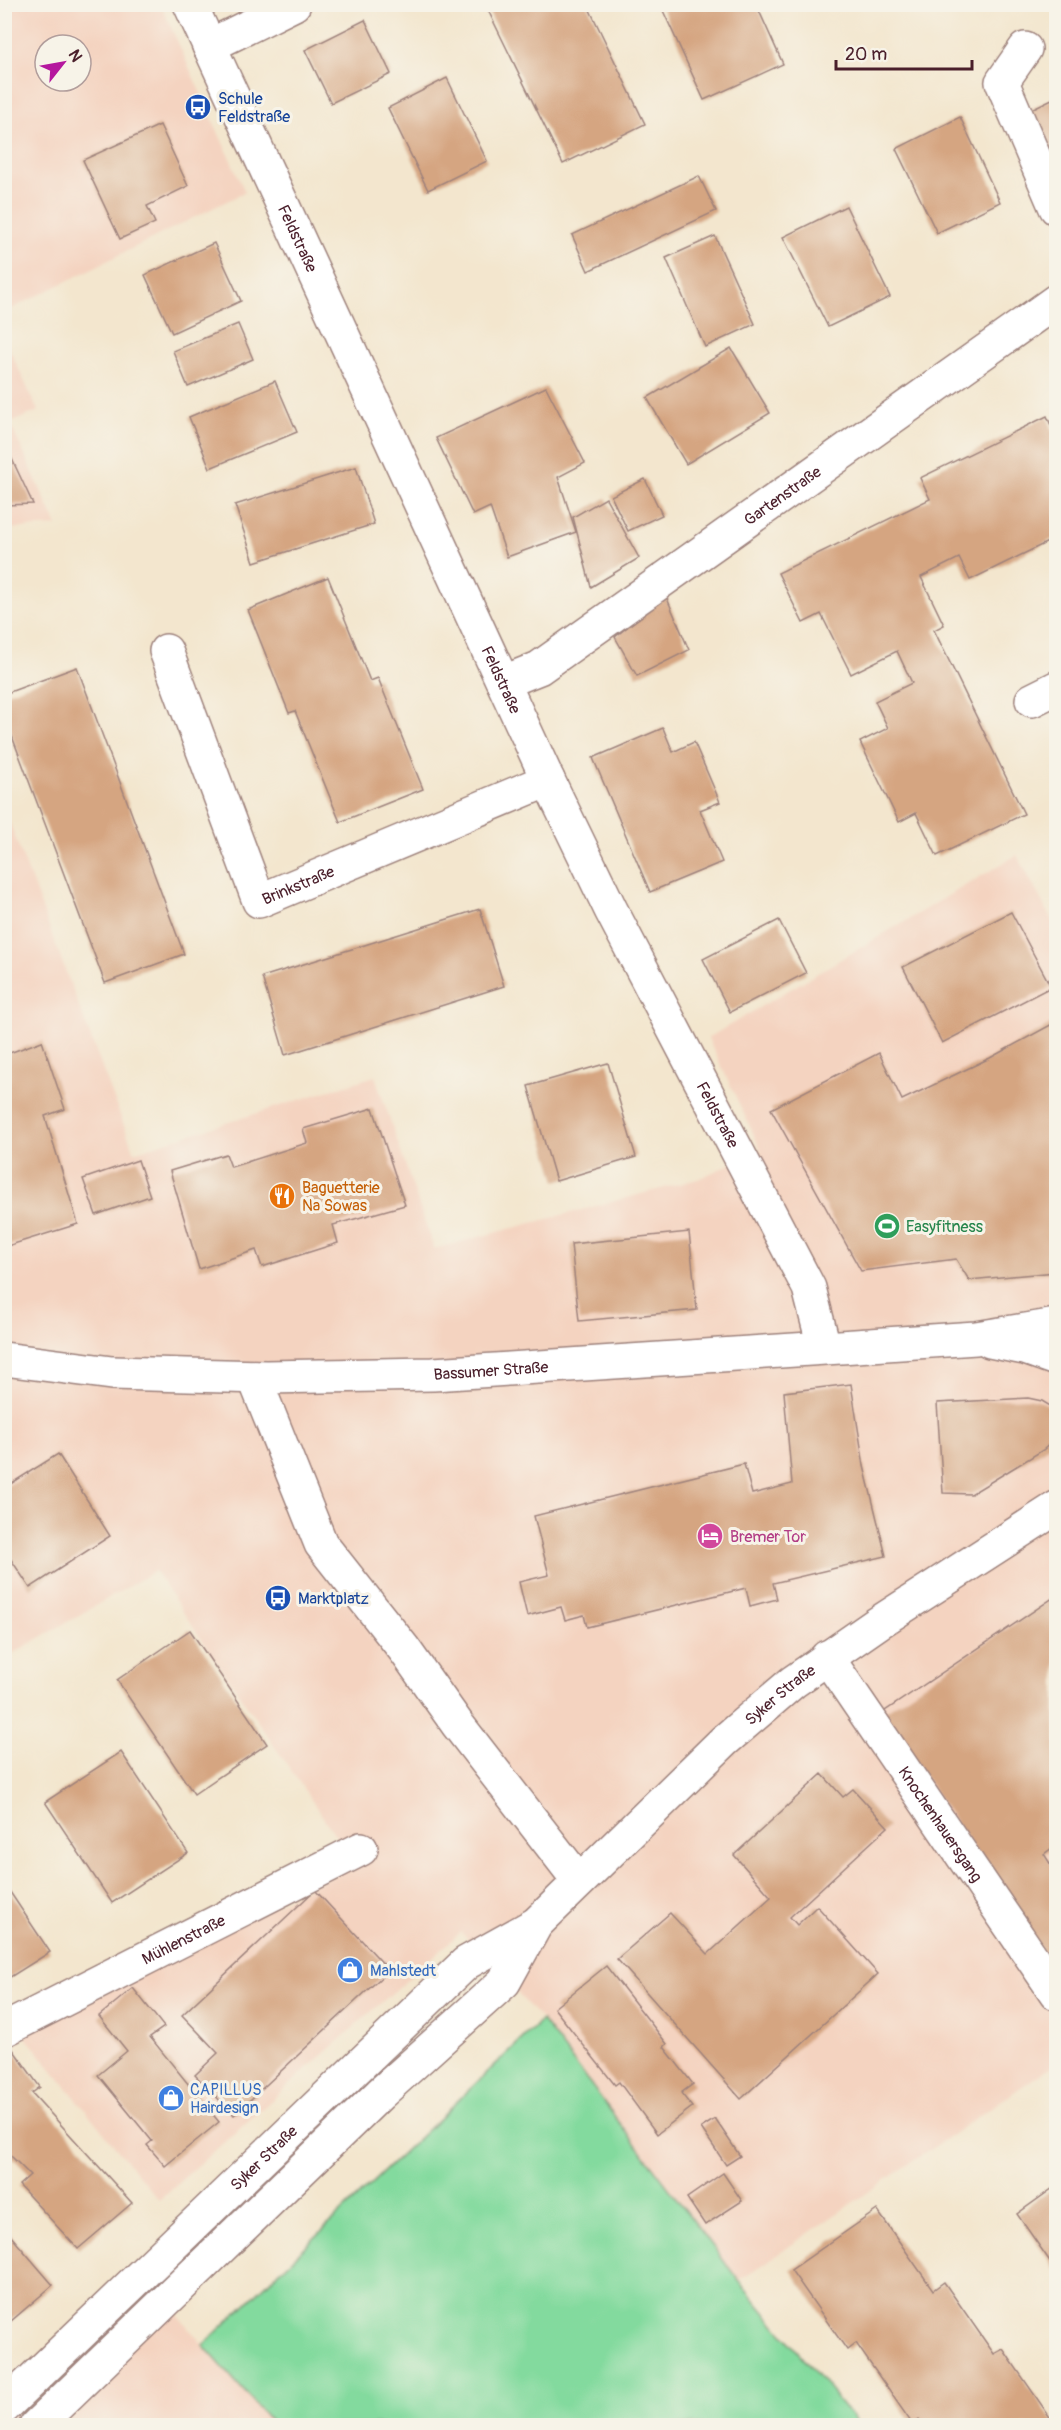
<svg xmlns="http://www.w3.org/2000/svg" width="1061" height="2430" font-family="Pangolin,sans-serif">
<rect width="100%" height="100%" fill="#f7f3e8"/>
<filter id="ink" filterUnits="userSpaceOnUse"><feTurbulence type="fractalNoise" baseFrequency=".0167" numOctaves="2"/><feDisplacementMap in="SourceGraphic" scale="12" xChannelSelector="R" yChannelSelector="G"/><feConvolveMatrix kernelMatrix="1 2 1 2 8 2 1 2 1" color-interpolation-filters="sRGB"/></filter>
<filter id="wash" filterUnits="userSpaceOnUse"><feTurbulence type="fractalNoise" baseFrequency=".008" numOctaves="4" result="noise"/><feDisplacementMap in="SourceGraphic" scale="24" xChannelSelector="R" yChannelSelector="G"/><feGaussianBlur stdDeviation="1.35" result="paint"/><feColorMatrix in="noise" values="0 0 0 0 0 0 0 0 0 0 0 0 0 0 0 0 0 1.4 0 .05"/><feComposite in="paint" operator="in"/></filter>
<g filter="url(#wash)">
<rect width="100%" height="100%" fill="#f3e6ce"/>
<g fill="#f4d3c0" fill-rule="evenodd">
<path d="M 5,5 L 161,5 L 245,192 L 5,312 ZM 45,45 L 81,45 L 81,81 L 45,81 Z"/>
<path d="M 4,337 L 38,411 L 10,423 L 57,526 L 5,529 Z"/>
<path d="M 4,808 L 134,1152 L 375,1076 L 434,1249 L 698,1179 L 761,1150 L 708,1038 L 1017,855 L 1056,928 L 1056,1933 L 1034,1950 L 1056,1983 L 1056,2063 L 739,2281 L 542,2020 L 461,1932 L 159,2200 L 24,2035 L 355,1864 L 155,1571 L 5,1658 Z"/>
<path d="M 135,2264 L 203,2345 L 274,2425 L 5,2426 L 5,2388 Z"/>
</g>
<path fill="#83da9e" stroke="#667c64" stroke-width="1.5" d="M 542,2020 L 739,2281 L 859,2425 L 274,2425 L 203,2345 Z"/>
<g id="blocks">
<g fill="#d5a581">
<path d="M 485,4 L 587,4 L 645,124 L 563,164 Z"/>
<path d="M 660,4 L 756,4 L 783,64 L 704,100 Z"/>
<path d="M 365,20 L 391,74 L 331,103 L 305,50 Z"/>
<path d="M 447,78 L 487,161 L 428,190 L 388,108 Z"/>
<path d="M 1056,97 L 1056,181 L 1023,113 Z"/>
<path d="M 960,117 L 1000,202 L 937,233 L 896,149 Z"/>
<path d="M 160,125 L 188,186 L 147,206 L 155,223 L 120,239 L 83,160 Z"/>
<path d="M 699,176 L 716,211 L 588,271 L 572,235 Z"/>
<path d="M 846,206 L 890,297 L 828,327 L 783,237 Z"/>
<path d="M 715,236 L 755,324 L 705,347 L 666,258 Z"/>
<path d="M 214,243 L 241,301 L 172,333 L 145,275 Z"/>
<path d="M 238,324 L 253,359 L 188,387 L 173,351 Z"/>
<path d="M 731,348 L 770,413 L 686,464 L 647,398 Z"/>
<path d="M 275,381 L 297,432 L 210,468 L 189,417 Z"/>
<path d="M 546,387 L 585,463 L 558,477 L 576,532 L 507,557 L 490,507 L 473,515 L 436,438 Z"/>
<path d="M 1047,416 L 1056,437 L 1056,538 L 970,580 L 959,558 L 921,577 L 944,625 L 934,630 L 1024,814 L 937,856 L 916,813 L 899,822 L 860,742 L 888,728 L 875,701 L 912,683 L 897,651 L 851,674 L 821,614 L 803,623 L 778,573 L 930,499 L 920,478 Z"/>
<path d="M 4,442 L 33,504 L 4,505 Z"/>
<path d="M 356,467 L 374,524 L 254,562 L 235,505 Z"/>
<path d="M 645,479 L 662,515 L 628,531 L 611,496 Z"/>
<path d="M 606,498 L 639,558 L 591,587 L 573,517 Z"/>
<path d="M 328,577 L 370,681 L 378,678 L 423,789 L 340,822 L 295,711 L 289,713 L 248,610 Z"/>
<path d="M 666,596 L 689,650 L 637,676 L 615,637 Z"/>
<path d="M 77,667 L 184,954 L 105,983 L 4,715 L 4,694 Z"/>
<path d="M 663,728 L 673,752 L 694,742 L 720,802 L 700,810 L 722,862 L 650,892 L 593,758 Z"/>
<path d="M 480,909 L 504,986 L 285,1055 L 262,977 Z"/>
<path d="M 1011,912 L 1051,987 L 942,1043 L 903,967 Z"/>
<path d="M 779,920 L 806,973 L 730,1012 L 703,959 Z"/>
<path d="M 1056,1022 L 1056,1272 L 969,1280 L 956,1259 L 861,1271 L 771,1109 L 879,1053 L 902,1100 L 990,1058 Z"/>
<path d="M 42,1041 L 65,1109 L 45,1116 L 78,1224 L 4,1247 L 4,1055 Z"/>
<path d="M 608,1063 L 636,1157 L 556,1181 L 528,1086 Z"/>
<path d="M 373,1108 L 405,1205 L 333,1225 L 338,1243 L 262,1267 L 256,1250 L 199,1269 L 170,1171 L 226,1154 L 231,1167 L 307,1143 L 303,1129 Z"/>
<path d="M 138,1160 L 150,1196 L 96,1215 L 83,1179 Z"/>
<path d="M 689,1232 L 697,1310 L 579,1321 L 571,1244 Z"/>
<path d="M 851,1384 L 864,1466 L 886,1556 L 773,1583 L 777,1599 L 750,1606 L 746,1588 L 587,1627 L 584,1615 L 565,1620 L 561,1607 L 527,1616 L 519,1582 L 549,1575 L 534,1516 L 744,1464 L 752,1494 L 792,1484 L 784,1392 Z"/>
<path d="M 1028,1398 L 1042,1401 L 1052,1407 L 1056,1416 L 1056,1434 L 1053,1441 L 1043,1450 L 971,1494 L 943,1493 L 937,1403 Z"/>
<path d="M 58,1454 L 110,1536 L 30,1588 L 4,1549 L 9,1546 L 4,1540 L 4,1488 Z"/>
<path d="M 1056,1596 L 1056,1845 L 1044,1854 L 1056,1873 L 1056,1954 L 1048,1960 L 882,1713 Z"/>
<path d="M 190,1630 L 267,1744 L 194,1794 L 117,1680 Z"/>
<path d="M 121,1752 L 188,1853 L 112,1903 L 45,1802 Z"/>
<path d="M 822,1774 L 843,1797 L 853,1789 L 888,1827 L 790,1917 L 797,1925 L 817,1906 L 878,1974 L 741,2099 L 617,1959 L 670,1913 L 708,1954 L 771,1897 L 734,1855 Z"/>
<path d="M 4,1883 L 50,1952 L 4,1981 Z"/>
<path d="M 315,1890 L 389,1970 L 234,2115 L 195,2075 L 218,2053 L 182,2015 Z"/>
<path d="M 606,1966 L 667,2044 L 664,2047 L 693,2084 L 681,2093 L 692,2107 L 657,2134 L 619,2082 L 615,2085 L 554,2008 Z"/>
<path d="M 133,1988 L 164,2027 L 150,2037 L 219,2122 L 165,2166 L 147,2145 L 152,2141 L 98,2075 L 127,2051 L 99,2016 Z"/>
<path d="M 12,2048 L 40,2087 L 32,2093 L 132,2203 L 78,2249 L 19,2185 L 30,2175 L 4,2149 L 4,2053 Z"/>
<path d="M 715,2119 L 740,2156 L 726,2165 L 701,2128 Z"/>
<path d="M 723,2173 L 742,2201 L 705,2225 L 687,2198 Z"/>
<path d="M 1056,2186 L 1056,2270 L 1017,2214 Z"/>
<path d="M 877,2210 L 933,2290 L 944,2282 L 994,2354 L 1003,2349 L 1056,2426 L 923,2426 L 919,2420 L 913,2425 L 856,2343 L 847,2350 L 791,2270 Z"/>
<path d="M 4,2228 L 53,2285 L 4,2327 Z"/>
</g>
</g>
</g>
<g filter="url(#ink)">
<use href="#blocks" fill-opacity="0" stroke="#9e827c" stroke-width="1.5"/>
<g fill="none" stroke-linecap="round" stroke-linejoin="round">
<defs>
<g id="minor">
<path id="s1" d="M 190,4 L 548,780 L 611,910 L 809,1288 L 824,1347"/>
<path d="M 209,46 L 294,4"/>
<path d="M 1025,49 L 1002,82 L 1056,208"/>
<path id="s2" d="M 166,651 L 259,901 L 548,780"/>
<path id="s3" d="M 504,682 L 539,668 L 1056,301"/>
<path d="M 1032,700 L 1056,688"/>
<path d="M 990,1341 L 1025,1348 L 1056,1359"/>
<path id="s4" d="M 4,1359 L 112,1373 L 266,1377 L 433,1374 L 976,1338 L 1056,1325"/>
<path d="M 254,1377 L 321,1544 L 404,1649 L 458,1725 L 579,1881"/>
<path id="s5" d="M 827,1657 L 1056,1993"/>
<path id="s6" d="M 4,2030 L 361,1849"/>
<path id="s7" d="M 4,2407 L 466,1963 L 536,1924 L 724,1741 L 793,1682 L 878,1623 L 1056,1508"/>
<path d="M 36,2426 L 380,2094 L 504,1982 L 536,1924"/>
</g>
</defs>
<use href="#minor" stroke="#9e827c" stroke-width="36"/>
<use href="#minor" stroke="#fff" stroke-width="33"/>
</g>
</g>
<defs>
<symbol id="bus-disc" viewBox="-11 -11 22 22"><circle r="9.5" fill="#1a4fb4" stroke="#f7f3e8"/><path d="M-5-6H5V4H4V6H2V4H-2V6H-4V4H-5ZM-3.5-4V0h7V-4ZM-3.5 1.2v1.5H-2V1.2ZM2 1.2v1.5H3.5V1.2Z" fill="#fff"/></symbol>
<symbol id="restaurant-disc" viewBox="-11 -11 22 22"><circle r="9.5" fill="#e8710a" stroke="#f7f3e8"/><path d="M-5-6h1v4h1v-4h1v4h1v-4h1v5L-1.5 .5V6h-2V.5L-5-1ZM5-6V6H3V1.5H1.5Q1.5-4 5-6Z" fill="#fff"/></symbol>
<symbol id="stadium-disc" viewBox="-11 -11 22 22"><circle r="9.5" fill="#2e9e5b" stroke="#f7f3e8"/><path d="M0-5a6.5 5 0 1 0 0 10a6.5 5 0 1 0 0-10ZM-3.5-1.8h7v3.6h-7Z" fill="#fff"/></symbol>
<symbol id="hotel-disc" viewBox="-11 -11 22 22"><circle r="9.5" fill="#d1479c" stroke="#f7f3e8"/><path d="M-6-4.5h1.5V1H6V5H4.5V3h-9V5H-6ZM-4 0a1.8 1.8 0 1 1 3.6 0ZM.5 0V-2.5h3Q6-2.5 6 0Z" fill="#fff"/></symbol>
<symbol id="shop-disc" viewBox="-11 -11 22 22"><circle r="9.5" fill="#3f7fe0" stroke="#f7f3e8"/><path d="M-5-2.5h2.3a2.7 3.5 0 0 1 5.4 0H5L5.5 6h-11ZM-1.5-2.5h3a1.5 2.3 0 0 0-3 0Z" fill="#fff"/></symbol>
</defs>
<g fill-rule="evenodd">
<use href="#bus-disc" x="183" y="92" width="30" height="30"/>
<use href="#restaurant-disc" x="267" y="1181" width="30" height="30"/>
<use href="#stadium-disc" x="872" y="1211" width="30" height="30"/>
<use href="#hotel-disc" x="695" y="1521" width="30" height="30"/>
<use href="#bus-disc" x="263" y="1583" width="30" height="30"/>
<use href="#shop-disc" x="335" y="1955" width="30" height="30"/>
<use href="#shop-disc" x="156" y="2083" width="30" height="30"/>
</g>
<g text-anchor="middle" stroke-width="6" stroke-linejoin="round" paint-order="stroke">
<g font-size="16" fill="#164399" stroke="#f7f3e8" text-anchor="start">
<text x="218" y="104">Schule<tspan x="218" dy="18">Feldstraße</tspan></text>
<text x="298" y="1604">Marktplatz</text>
</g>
<g font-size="16" fill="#4a1f2b" stroke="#f7f3e8">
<text dy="6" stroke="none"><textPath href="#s1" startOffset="258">Feldstraße</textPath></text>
<text dy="6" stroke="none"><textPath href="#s3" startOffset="336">Gartenstraße</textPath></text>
<text dy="6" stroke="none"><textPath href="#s1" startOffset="744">Feldstraße</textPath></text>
<text dy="6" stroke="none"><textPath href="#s2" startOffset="309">Brinkstraße</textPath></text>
<text dy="6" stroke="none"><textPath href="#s1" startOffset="1230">Feldstraße</textPath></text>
<text dy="6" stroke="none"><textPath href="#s4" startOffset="488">Bassumer Straße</textPath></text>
<text dy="6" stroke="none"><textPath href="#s7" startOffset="1056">Syker Straße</textPath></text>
<text dy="6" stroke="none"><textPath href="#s5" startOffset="202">Knochenhauersgang</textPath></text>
<text dy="6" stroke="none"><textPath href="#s6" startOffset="201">Mühlenstraße</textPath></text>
<text dy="6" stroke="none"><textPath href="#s7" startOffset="360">Syker Straße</textPath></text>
</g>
<g font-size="16" fill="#c56008" stroke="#f7f3e8" text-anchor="start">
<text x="302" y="1193">Baguetterie<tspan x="302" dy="18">Na Sowas</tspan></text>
</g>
<g font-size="16" fill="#27864d" stroke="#f7f3e8" text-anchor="start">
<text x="906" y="1232">Easyfitness</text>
</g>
<g font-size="16" fill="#b23c85" stroke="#f7f3e8" text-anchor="start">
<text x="730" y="1542">Bremer Tor</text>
</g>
<g font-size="16" fill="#366cbe" stroke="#f7f3e8" text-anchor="start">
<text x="370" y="1976">Mahlstedt</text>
<text x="190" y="2095">CAPILLUS<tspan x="190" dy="18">Hairdesign</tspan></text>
</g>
</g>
<rect width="1061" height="2430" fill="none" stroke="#f7f3e8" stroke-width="24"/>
<g transform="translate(63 63) rotate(59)"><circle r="28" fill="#f7f3e8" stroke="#b29e9c" stroke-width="1.5"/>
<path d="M0-4.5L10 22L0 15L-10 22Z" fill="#b5179e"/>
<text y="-9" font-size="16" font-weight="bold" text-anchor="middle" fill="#4a1f2b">N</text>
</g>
<path d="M836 60v9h136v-9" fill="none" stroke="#4a1f2b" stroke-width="3"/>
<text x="845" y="60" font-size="18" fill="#4a1f2b" stroke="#f7f3e8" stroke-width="4.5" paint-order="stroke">20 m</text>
</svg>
